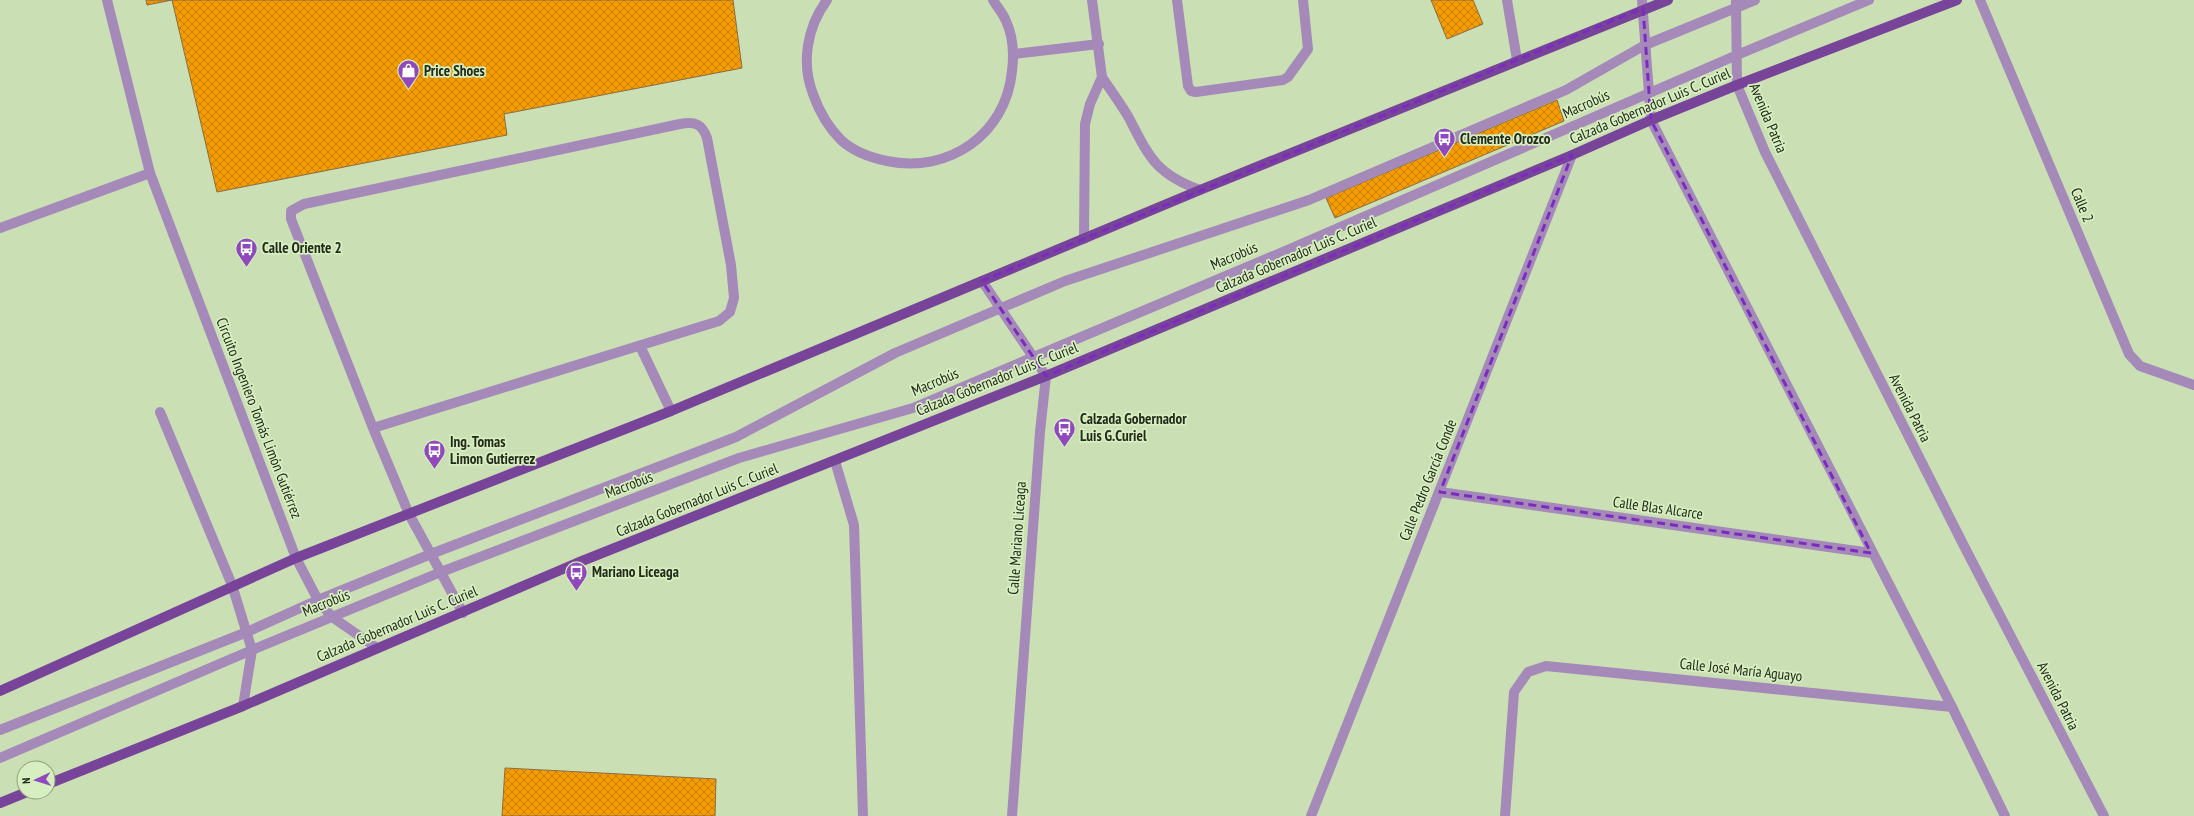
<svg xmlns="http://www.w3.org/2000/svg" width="2194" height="816" font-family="'PT Sans Narrow',sans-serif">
<defs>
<pattern id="building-cross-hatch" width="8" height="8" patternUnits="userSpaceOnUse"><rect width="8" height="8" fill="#f49c00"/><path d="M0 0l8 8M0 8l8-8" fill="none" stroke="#c57f02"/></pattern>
</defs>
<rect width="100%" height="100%" fill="#cae0b4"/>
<g fill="url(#building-cross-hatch)" stroke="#8a6b47">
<path d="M 146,0 L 733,0 L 742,68 L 504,114 L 507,135 L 217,192 L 172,0 L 147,5 Z"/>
<path d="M 1431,0 L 1473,0 L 1483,24 L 1447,39 Z"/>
<path d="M 1557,100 L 1564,121 L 1335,218 L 1326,198 Z"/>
<path d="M 505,768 L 716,779 L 715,816 L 502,816 Z"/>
</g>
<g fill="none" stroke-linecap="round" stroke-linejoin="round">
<g stroke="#a489b9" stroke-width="10">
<path d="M 107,0 L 150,173 L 296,558 L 318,600 L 332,617 L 377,648"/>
<path d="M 827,0 C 807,27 801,63 813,94 C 819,111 828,127 841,140 C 853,151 872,158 887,161 C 949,174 1006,134 1012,71 C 1014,55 1013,36 1006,21 C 1003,13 997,7 993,0"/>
<path d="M 1177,0 L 1188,86 L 1191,91 L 1196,92 L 1283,80 L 1288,77 L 1308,49 L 1303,0"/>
<path d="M 1507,0 L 1517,60"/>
<path d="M 1642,0 L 1651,120 L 1952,707 L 2005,816"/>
<path d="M 1736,0 L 1737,85 L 1765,152 L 1964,546 L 2104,816"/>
<path d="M 1980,0 L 2129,354 L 2140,366 L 2194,385"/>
<path d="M 1014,54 L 1099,44"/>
<path d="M 1102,77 C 1111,91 1121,104 1129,118 C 1149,157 1156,174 1200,190"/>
<path d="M 0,228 L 150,173"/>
<path d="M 1084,239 L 1085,124 L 1090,104 L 1102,77 L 1092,0"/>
<path d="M 982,281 L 1046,376 L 1040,432 L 1012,816"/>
<path d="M 640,346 L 671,411"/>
<path d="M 160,412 L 232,585 L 252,650 L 243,706"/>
<path d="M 373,428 L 719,321 L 730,312 L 734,298 L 731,265 L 707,138 C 702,124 695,121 680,124 L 304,204 L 291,211 L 291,219 L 373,428 L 409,514 L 463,613"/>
<path d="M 835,461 L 854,525 L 863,816"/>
<path d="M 1440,492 L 1871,553"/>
<path d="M 0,730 L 247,632 L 318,600 L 431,554 L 736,437 L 895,353 L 1065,281 L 1309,200 L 1566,90 L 1645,45 L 1755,0"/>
<path d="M 0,758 L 252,650 L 441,572 L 739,458 L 913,408 L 1285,251 L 1737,55 L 1869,0"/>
<path d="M 1311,816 L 1572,155"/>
<path d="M 1505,816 L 1514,692 L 1528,672 L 1546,666 L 1952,707"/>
</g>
<g stroke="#78449a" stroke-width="10">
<path d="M 0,691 L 296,558 L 671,411 L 1200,190 L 1668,0"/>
<path d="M 48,784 L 243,706 L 577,563 L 1046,376 L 1572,155 L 1651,120 L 1737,85 L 1957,0"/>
<path d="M 0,803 L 27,792"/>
</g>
</g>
<path fill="none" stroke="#7b2cbf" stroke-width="3" stroke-dasharray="8 5" stroke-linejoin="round" d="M 1643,8 L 1651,120 L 1871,553 L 1440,492 L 1572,155 L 1046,376 L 982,281 Z"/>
<defs>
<symbol id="shop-pin" viewBox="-11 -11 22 30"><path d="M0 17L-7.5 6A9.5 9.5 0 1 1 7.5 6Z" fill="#8f49bc" stroke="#d7eec1"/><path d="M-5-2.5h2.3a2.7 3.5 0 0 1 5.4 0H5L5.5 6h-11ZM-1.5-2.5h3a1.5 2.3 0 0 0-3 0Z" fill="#fff"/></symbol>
<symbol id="bus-pin" viewBox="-11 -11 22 30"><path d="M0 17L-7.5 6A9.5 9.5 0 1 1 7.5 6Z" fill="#8f49bc" stroke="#d7eec1"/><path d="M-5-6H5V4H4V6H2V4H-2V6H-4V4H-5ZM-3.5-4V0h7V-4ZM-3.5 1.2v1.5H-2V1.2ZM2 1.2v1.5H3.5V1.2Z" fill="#fff"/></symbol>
</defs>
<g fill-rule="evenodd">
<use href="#shop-pin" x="396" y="58" width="25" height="34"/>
<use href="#bus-pin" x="1432" y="126" width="25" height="34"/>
<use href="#bus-pin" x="234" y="236" width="25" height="34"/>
<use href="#bus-pin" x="1052" y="416" width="25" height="34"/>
<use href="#bus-pin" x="422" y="438" width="25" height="34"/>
<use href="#bus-pin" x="564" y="560" width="25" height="34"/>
</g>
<g text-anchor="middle" stroke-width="3.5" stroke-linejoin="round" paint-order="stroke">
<g font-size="15" font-weight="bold" fill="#232c1b" stroke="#d7eec1" text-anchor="start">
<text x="424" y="76">Price Shoes</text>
<text x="1460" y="144">Clemente Orozco</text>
<text x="262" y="253">Calle Oriente 2</text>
<text x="1080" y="424">Calzada Gobernador<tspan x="1080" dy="17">Luis G.Curiel</tspan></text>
<text x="450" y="447">Ing. Tomas<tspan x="450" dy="17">Limon Gutierrez</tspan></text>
<text x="592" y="577">Mariano Liceaga</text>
</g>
<g font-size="15" fill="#232c1b" stroke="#d7eec1">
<text transform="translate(1586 104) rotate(-24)" y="5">Macrobús</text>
<text transform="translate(1650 106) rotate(-23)" y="5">Calzada Gobernador Luis C. Curiel</text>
<text transform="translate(1768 118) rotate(67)" y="5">Avenida Patria</text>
<text transform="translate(2082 205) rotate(67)" y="5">Calle 2</text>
<text transform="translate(1296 255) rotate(-23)" y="5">Calzada Gobernador Luis C. Curiel</text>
<text transform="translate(1234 256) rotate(-23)" y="5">Macrobús</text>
<text transform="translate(997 379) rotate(-22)" y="5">Calzada Gobernador Luis C. Curiel</text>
<text transform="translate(935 382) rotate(-23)" y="5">Macrobús</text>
<text transform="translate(1910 408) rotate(63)" y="5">Avenida Patria</text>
<text transform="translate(259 418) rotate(69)" y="5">Circuito Ingeniero Tomás Limón Gutiérrez</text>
<text transform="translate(1428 480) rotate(-68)" y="5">Calle Pedro García Conde</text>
<text transform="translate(629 485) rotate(-21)" y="5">Macrobús</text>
<text transform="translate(697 500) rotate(-22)" y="5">Calzada Gobernador Luis C. Curiel</text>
<text transform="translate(1658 508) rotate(8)" y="5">Calle Blas Alcarce</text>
<text transform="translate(1017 538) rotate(-86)" y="5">Calle Mariano Liceaga</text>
<text transform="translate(326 603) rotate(-22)" y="5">Macrobús</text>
<text transform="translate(397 624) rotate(-23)" y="5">Calzada Gobernador Luis C. Curiel</text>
<text transform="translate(1741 670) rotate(6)" y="5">Calle José María Aguayo</text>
<text transform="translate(2058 696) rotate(63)" y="5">Avenida Patria</text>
</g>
</g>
<g transform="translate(36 780) rotate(266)"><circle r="19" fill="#d7eec1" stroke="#8fa07f"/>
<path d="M0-3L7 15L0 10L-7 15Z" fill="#8f49bc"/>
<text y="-6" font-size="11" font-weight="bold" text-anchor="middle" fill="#232c1b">N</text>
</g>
</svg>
